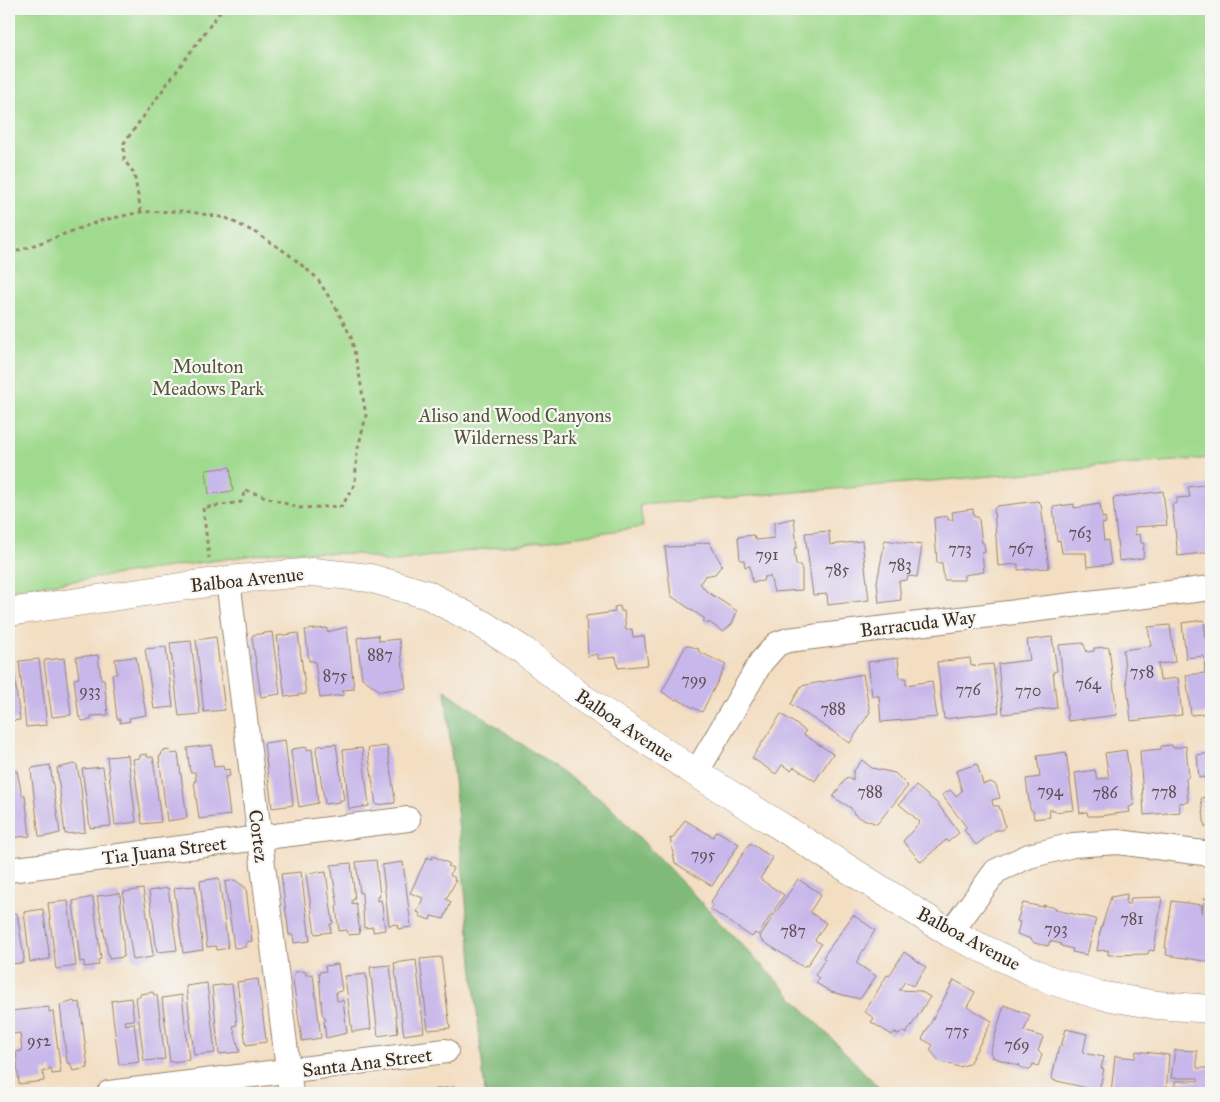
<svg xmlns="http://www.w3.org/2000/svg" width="1220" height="1102" font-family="'IM FELL Great Primer',serif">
<rect width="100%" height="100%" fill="#f6f6f2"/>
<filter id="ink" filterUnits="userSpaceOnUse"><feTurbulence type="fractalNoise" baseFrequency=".02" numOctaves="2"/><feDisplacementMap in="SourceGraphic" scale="10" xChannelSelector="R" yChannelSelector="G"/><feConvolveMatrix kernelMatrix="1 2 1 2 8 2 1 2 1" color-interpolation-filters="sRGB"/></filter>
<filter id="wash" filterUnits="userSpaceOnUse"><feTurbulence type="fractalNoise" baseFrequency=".0096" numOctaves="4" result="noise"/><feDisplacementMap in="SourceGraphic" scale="20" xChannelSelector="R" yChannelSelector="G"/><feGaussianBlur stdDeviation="1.12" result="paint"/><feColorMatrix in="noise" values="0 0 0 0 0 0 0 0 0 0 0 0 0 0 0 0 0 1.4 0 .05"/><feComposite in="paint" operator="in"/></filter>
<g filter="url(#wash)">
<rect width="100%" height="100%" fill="#f3dec2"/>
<path fill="#a0da8e" stroke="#6e8256" d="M 9,9 L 1211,9 L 1211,458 L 640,505 L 643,527 L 389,562 L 358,554 L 282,551 L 9,590 Z"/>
<path fill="#80ba79" stroke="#5e724c" d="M 445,690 L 607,804 L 884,1093 L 485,1093 Z"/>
<g id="blocks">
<g fill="#c8b7ea">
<path d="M 230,467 L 233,491 L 209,494 L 206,470 Z"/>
<path d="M 1211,484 L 1211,552 L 1178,556 L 1172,504 L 1177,503 L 1177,498 L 1190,497 L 1188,487 Z"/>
<path d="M 1163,491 L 1167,525 L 1135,527 L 1135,535 L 1140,534 L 1141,543 L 1144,543 L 1143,558 L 1119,561 L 1113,498 Z"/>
<path d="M 1038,501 L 1041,504 L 1049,568 L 1018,570 L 1018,564 L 998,566 L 994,509 L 997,506 Z"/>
<path d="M 1074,504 L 1074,508 L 1100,504 L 1102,518 L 1105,517 L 1106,523 L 1102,524 L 1104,541 L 1108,540 L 1111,564 L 1087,567 L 1086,553 L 1062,553 L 1060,540 L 1057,541 L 1053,507 Z"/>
<path d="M 973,509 L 974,517 L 978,517 L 979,520 L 982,543 L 984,543 L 985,552 L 982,553 L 984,572 L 964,575 L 964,580 L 944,580 L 942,563 L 937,563 L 934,518 L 948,516 L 948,520 L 953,520 L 952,512 Z"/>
<path d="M 794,518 L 797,548 L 794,548 L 796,565 L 800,565 L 802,570 L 802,590 L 774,592 L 770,576 L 764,577 L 763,581 L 752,582 L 750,566 L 745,567 L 744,560 L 740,560 L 738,537 L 753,535 L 756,540 L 774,538 L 774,523 Z"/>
<path d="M 829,531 L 830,545 L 862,541 L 869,600 L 828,605 L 827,594 L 813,595 L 805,533 Z"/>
<path d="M 885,540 L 922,545 L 917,577 L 908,576 L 907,580 L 899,581 L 901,600 L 879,603 L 877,582 Z"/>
<path d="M 709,542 L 722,565 L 715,574 L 705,576 L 700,583 L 706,591 L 737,611 L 732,624 L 723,632 L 709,622 L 708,624 L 703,621 L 705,619 L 671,596 L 665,547 L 694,546 L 693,544 Z"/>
<path d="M 620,606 L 621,611 L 624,611 L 626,630 L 632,629 L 633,637 L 644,636 L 648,665 L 618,668 L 616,657 L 598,659 L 598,654 L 588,656 L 586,616 L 615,612 L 614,607 Z"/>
<path d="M 1204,620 L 1206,638 L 1211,637 L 1211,713 L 1191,715 L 1186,675 L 1205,673 L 1204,656 L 1186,658 L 1182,623 Z"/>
<path d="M 1170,625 L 1175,662 L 1158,664 L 1160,680 L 1178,678 L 1182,715 L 1131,721 L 1123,650 L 1151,646 L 1148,627 Z"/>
<path d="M 347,627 L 354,689 L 343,690 L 344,695 L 320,698 L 315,661 L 309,661 L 305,630 L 327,628 L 327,632 Z"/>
<path d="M 272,632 L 280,694 L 261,697 L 252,637 L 253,635 Z"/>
<path d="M 298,633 L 306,694 L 285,697 L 277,636 Z"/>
<path d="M 378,635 L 379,641 L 399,639 L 406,688 L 380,691 L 362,678 L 357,638 Z"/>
<path d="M 216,637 L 225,710 L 204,712 L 196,640 Z"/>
<path d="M 1052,637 L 1057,671 L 1053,672 L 1057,708 L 1003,714 L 998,664 L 1030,660 L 1027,640 Z"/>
<path d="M 191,641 L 200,714 L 179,716 L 170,643 Z"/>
<path d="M 1083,643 L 1087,652 L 1094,651 L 1094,648 L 1109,647 L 1117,715 L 1068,721 L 1059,645 Z"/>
<path d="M 686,645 L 699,649 L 698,651 L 726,665 L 702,712 L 676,699 L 675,700 L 662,692 Z"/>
<path d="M 166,647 L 173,707 L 154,709 L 145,649 Z"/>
<path d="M 98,655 L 101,680 L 104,679 L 108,715 L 91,716 L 91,720 L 82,721 L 81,717 L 79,718 L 74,679 L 79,678 L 76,657 Z"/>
<path d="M 136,657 L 146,715 L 129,718 L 130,721 L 120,723 L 120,719 L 117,719 L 112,674 L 117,674 L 115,659 Z"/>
<path d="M 64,658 L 71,715 L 52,717 L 44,663 L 45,660 Z"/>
<path d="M 898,658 L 900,678 L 906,678 L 906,685 L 932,681 L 937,717 L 881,722 L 879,696 L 872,696 L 868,662 Z"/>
<path d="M 970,658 L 971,666 L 993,664 L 999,712 L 944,719 L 937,662 Z"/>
<path d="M 39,659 L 47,725 L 26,727 L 19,661 Z"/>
<path d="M 13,664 L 20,720 L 9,721 L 9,665 Z"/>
<path d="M 863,674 L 870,712 L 850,743 L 791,704 L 801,686 Z"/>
<path d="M 781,714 L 806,731 L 803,734 L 833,754 L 815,781 L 794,767 L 791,770 L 782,765 L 776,774 L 752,758 Z"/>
<path d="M 285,740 L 293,805 L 272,808 L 264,743 Z"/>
<path d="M 336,744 L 344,800 L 340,800 L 340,802 L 325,804 L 316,750 L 318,746 Z"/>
<path d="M 212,745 L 214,767 L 223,766 L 224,770 L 229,769 L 230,776 L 225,777 L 230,815 L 199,819 L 194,781 L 196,781 L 195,772 L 190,772 L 187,748 Z"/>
<path d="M 1172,745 L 1173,748 L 1186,746 L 1189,776 L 1186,779 L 1188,802 L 1179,803 L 1180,812 L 1144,815 L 1140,751 L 1161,749 L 1161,746 Z"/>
<path d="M 387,746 L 395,800 L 395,803 L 376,805 L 368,751 L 369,748 Z"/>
<path d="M 307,747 L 307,750 L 312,749 L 318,803 L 299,807 L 291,752 L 292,749 Z"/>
<path d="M 362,748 L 369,806 L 349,809 L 343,750 Z"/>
<path d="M 170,750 L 171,754 L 178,753 L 187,818 L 167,821 L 159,756 L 161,756 L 162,751 Z"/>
<path d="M 1126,750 L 1134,805 L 1129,807 L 1130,812 L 1099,816 L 1088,816 L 1087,812 L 1080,813 L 1075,773 L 1095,770 L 1097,779 L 1109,778 L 1105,753 Z"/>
<path d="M 1066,752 L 1074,810 L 1056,812 L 1055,810 L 1049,810 L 1050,817 L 1034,819 L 1033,811 L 1030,809 L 1026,779 L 1040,777 L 1037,756 Z"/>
<path d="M 1211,753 L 1211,827 L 1205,827 L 1201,798 L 1207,797 L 1205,777 L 1199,778 L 1197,755 Z"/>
<path d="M 147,754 L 147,757 L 153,757 L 161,822 L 142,824 L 133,759 L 140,758 L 140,755 Z"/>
<path d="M 128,755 L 136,822 L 115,825 L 107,757 Z"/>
<path d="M 862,760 L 872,768 L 895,773 L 908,786 L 877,824 L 858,817 L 854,814 L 851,808 L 833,797 L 847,777 L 853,781 L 853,772 Z"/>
<path d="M 74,764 L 77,765 L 81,787 L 85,832 L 65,834 L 57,768 Z"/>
<path d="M 977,764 L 983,784 L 991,782 L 996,785 L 1000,798 L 992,800 L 993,806 L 999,806 L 1005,825 L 1003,830 L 996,830 L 976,845 L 964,830 L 967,828 L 942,795 L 950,790 L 956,796 L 962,791 L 956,771 Z"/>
<path d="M 50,765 L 60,833 L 43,837 L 39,836 L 31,771 L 32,768 Z"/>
<path d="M 103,767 L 111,826 L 90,828 L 82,769 Z"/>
<path d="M 17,771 L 22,795 L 25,795 L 30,836 L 9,838 L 9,773 Z"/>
<path d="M 916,786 L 938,804 L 959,833 L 948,842 L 946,840 L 921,862 L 903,841 L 920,822 L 899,804 Z"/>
<path d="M 685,820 L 713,837 L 717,831 L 739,844 L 712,886 L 675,863 L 670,838 L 672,839 Z"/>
<path d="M 750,843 L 773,858 L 760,879 L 784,895 L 758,935 L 755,933 L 752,937 L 710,909 L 713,905 L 710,903 Z"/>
<path d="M 433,856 L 450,864 L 448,866 L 453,868 L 450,875 L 455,878 L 454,880 L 456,881 L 446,899 L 451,902 L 444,919 L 431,916 L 430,920 L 419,916 L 420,913 L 417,912 L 423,898 L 410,893 L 427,857 L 432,859 Z"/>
<path d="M 376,860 L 380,896 L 377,897 L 377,901 L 381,900 L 382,905 L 385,930 L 373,932 L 373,927 L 364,928 L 362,893 L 360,893 L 356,862 Z"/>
<path d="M 403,862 L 411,927 L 398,929 L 397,924 L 389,925 L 382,865 Z"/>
<path d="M 351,863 L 355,899 L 352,900 L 352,904 L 356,903 L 357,910 L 360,934 L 348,935 L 347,930 L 339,931 L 336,906 L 338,906 L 331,865 Z"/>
<path d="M 320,871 L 320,873 L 326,872 L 333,924 L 330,924 L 331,932 L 315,934 L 306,874 Z"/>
<path d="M 301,872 L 310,941 L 294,943 L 293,935 L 289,935 L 281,874 Z"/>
<path d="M 219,878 L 228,948 L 217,950 L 216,946 L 207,947 L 200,881 Z"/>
<path d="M 798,879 L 821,894 L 810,912 L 826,923 L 815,940 L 821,944 L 807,966 L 805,965 L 803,967 L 761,940 L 760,936 Z"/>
<path d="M 235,880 L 246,888 L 252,941 L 246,942 L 246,947 L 234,948 L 225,882 Z"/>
<path d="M 195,886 L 203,950 L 183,953 L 174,888 Z"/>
<path d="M 168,888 L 177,950 L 157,952 L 149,891 Z"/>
<path d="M 143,889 L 153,955 L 152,957 L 133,960 L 123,896 L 124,892 Z"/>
<path d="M 120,893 L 124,957 L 109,959 L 97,896 Z"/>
<path d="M 1127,894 L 1126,904 L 1130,904 L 1131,898 L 1162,897 L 1154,951 L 1149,950 L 1148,954 L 1108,955 L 1108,950 L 1097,951 L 1100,932 L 1111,897 Z"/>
<path d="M 93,897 L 101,959 L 98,960 L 99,965 L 84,967 L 84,961 L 80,962 L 73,901 Z"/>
<path d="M 1204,898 L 1211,899 L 1211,962 L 1166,955 L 1167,948 L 1165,948 L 1172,901 L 1202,905 L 1202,914 Z"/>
<path d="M 68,901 L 76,966 L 56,969 L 48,903 Z"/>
<path d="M 1023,903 L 1043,907 L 1043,905 L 1056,908 L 1056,910 L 1096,919 L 1087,955 L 1072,952 L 1073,949 L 1061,946 L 1061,944 L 1050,941 L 1048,946 L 1034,943 L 1031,939 L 1017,934 L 1020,922 L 1017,921 Z"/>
<path d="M 43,909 L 50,959 L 30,962 L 24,912 Z"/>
<path d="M 17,913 L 24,958 L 23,963 L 9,964 L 9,914 Z"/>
<path d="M 853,915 L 875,930 L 856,963 L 876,976 L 860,999 L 831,992 L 816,983 L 819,978 L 815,975 L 825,959 L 823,957 Z"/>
<path d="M 904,952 L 926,967 L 913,986 L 905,982 L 899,990 L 920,991 L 930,997 L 906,1034 L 902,1031 L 899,1035 L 894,1032 L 892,1035 L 871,1022 L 874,1018 L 865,1012 L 887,975 L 889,976 Z"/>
<path d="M 441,957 L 450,1028 L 428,1030 L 420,959 Z"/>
<path d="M 416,960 L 424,1032 L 404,1035 L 394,963 Z"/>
<path d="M 338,964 L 342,991 L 336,992 L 337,1001 L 343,1000 L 347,1033 L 326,1038 L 324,1021 L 326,1020 L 322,1013 L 319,972 L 326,971 L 325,966 Z"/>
<path d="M 390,965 L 398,1033 L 378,1036 L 370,967 Z"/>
<path d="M 305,971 L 306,975 L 313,974 L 321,1038 L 302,1041 L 293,980 L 295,972 Z"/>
<path d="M 366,974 L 371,1029 L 352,1032 L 345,976 Z"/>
<path d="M 258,979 L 266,1040 L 266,1042 L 246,1045 L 237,982 Z"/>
<path d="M 954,980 L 975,992 L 967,1007 L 992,1021 L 969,1064 L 959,1067 L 939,1061 L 930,1050 L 933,1045 L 922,1039 Z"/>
<path d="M 207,983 L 215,1053 L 194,1055 L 186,986 Z"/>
<path d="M 232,984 L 237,1025 L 233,1026 L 240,1052 L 219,1054 L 212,986 Z"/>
<path d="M 153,992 L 154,995 L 157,995 L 165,1059 L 144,1061 L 136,997 L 140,997 L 140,994 Z"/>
<path d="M 182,995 L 189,1060 L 170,1062 L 162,998 Z"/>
<path d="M 131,998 L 134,1020 L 124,1021 L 125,1025 L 134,1023 L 139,1062 L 119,1065 L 111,1001 Z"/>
<path d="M 74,1001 L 75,1003 L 80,1002 L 88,1068 L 73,1071 L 70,1063 L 67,1063 L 60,1005 Z"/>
<path d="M 1004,1005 L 1030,1015 L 1024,1031 L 1043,1037 L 1038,1051 L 1042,1055 L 1038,1066 L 1033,1064 L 1030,1070 L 1020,1067 L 1019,1064 L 1019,1066 L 992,1057 L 993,1055 L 990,1053 Z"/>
<path d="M 49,1007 L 49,1012 L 53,1011 L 61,1073 L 52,1074 L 51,1068 L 49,1068 L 49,1071 L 43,1071 L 44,1081 L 19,1084 L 16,1052 L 22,1051 L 20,1033 L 13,1034 L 10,1011 Z"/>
<path d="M 1066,1029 L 1087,1034 L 1083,1053 L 1104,1057 L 1101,1068 L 1104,1069 L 1099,1091 L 1053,1080 L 1052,1077 L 1059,1046 L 1061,1046 Z"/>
<path d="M 1175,1050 L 1197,1051 L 1197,1068 L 1211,1068 L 1211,1093 L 1175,1093 L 1175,1081 L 1198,1081 L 1198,1078 L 1171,1078 Z"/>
<path d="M 1136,1051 L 1169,1055 L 1166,1093 L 1111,1093 L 1115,1056 L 1135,1058 Z"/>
<path d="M 10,1072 L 12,1087 L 9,1087 L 9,1073 Z"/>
<path d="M 456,1087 L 457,1093 L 437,1093 L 436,1089 Z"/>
</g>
</g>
</g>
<g filter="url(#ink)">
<use href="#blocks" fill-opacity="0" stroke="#978470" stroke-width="1"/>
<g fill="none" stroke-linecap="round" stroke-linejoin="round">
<defs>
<g id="street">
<path d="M 228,580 L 291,1093"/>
<path d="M 696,773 L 761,662 L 777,644 L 788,640 L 1211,588"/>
<path d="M 9,870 L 408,819"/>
<path d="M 950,933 L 996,871 L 1029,856 L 1073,845 L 1118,842 L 1211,854"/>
<path d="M 109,1093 L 446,1051"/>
</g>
<path id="secondary" d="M 9,612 L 228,580 L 313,572 L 370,578 L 428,595 L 482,624 L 524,651 L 581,697 L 696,773 L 950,933 L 1050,980 L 1099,995 L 1157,1005 L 1211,1009"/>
</defs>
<use href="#street" stroke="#978470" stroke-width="26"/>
<use href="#secondary" stroke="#978470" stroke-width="29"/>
<g stroke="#978470" stroke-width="3" stroke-dasharray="4 4" stroke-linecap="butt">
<path d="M 141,212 L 134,173 L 124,160 L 124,143 L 222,9"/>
<path d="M 9,252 L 15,252 L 100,221 L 141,212 L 185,211 L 226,218 L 256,233 L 287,253 L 317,278 L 337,310 L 351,337 L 359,373 L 366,416 L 357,452 L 355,484 L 342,506 L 299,508 L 245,490 L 241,502 L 203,508 L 209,558"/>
</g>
<use href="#street" stroke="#fff" stroke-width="24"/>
<use href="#secondary" stroke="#fff" stroke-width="28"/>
</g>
</g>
<g text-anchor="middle" stroke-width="4.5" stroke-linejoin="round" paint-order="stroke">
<g font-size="16" fill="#5e4d51">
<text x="1080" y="538">763</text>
<text x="960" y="554">773</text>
<text x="1021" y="554">767</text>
<text x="767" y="560">791</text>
<text x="900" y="570">783</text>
<text x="837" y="575">785</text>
<text x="380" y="660">887</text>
<text x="1142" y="677">758</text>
<text x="335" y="681">875</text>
<text x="694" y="685">799</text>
<text x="1088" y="689">764</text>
<text x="968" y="695">776</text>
<text x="90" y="696">933</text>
<text x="1028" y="696">770</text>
<text x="833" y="714">788</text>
<text x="1050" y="796">794</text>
<text x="870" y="797">788</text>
<text x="1164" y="797">778</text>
<text x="1105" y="798">786</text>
<text x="703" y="860">795</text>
<text x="1132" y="924">781</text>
<text x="1056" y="934">793</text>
<text x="793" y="936">787</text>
<text x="957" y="1036">775</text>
<text x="39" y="1046">952</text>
<text x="1017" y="1050">769</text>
</g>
<g font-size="19" fill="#54563a" stroke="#f6f6f2">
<text x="208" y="373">Moulton<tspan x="208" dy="22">Meadows Park</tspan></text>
<text x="515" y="422">Aliso and Wood Canyons<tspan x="515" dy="22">Wilderness Park</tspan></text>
</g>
<g font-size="19" fill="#3b2a1e" stroke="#f6f6f2">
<text transform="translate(247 579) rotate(-6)" y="7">Balboa Avenue</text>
<text transform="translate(918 623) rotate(-7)" y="7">Barracuda Way</text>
<text transform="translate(625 725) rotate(34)" y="7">Balboa Avenue</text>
<text transform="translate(259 836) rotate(83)" y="7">Cortez</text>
<text transform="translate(164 850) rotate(-7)" y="7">Tia Juana Street</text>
<text transform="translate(969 938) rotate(28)" y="7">Balboa Avenue</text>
<text transform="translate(367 1062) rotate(-7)" y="7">Santa Ana Street</text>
</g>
</g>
<rect width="1220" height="1102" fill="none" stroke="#f6f6f2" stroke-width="30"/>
</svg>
